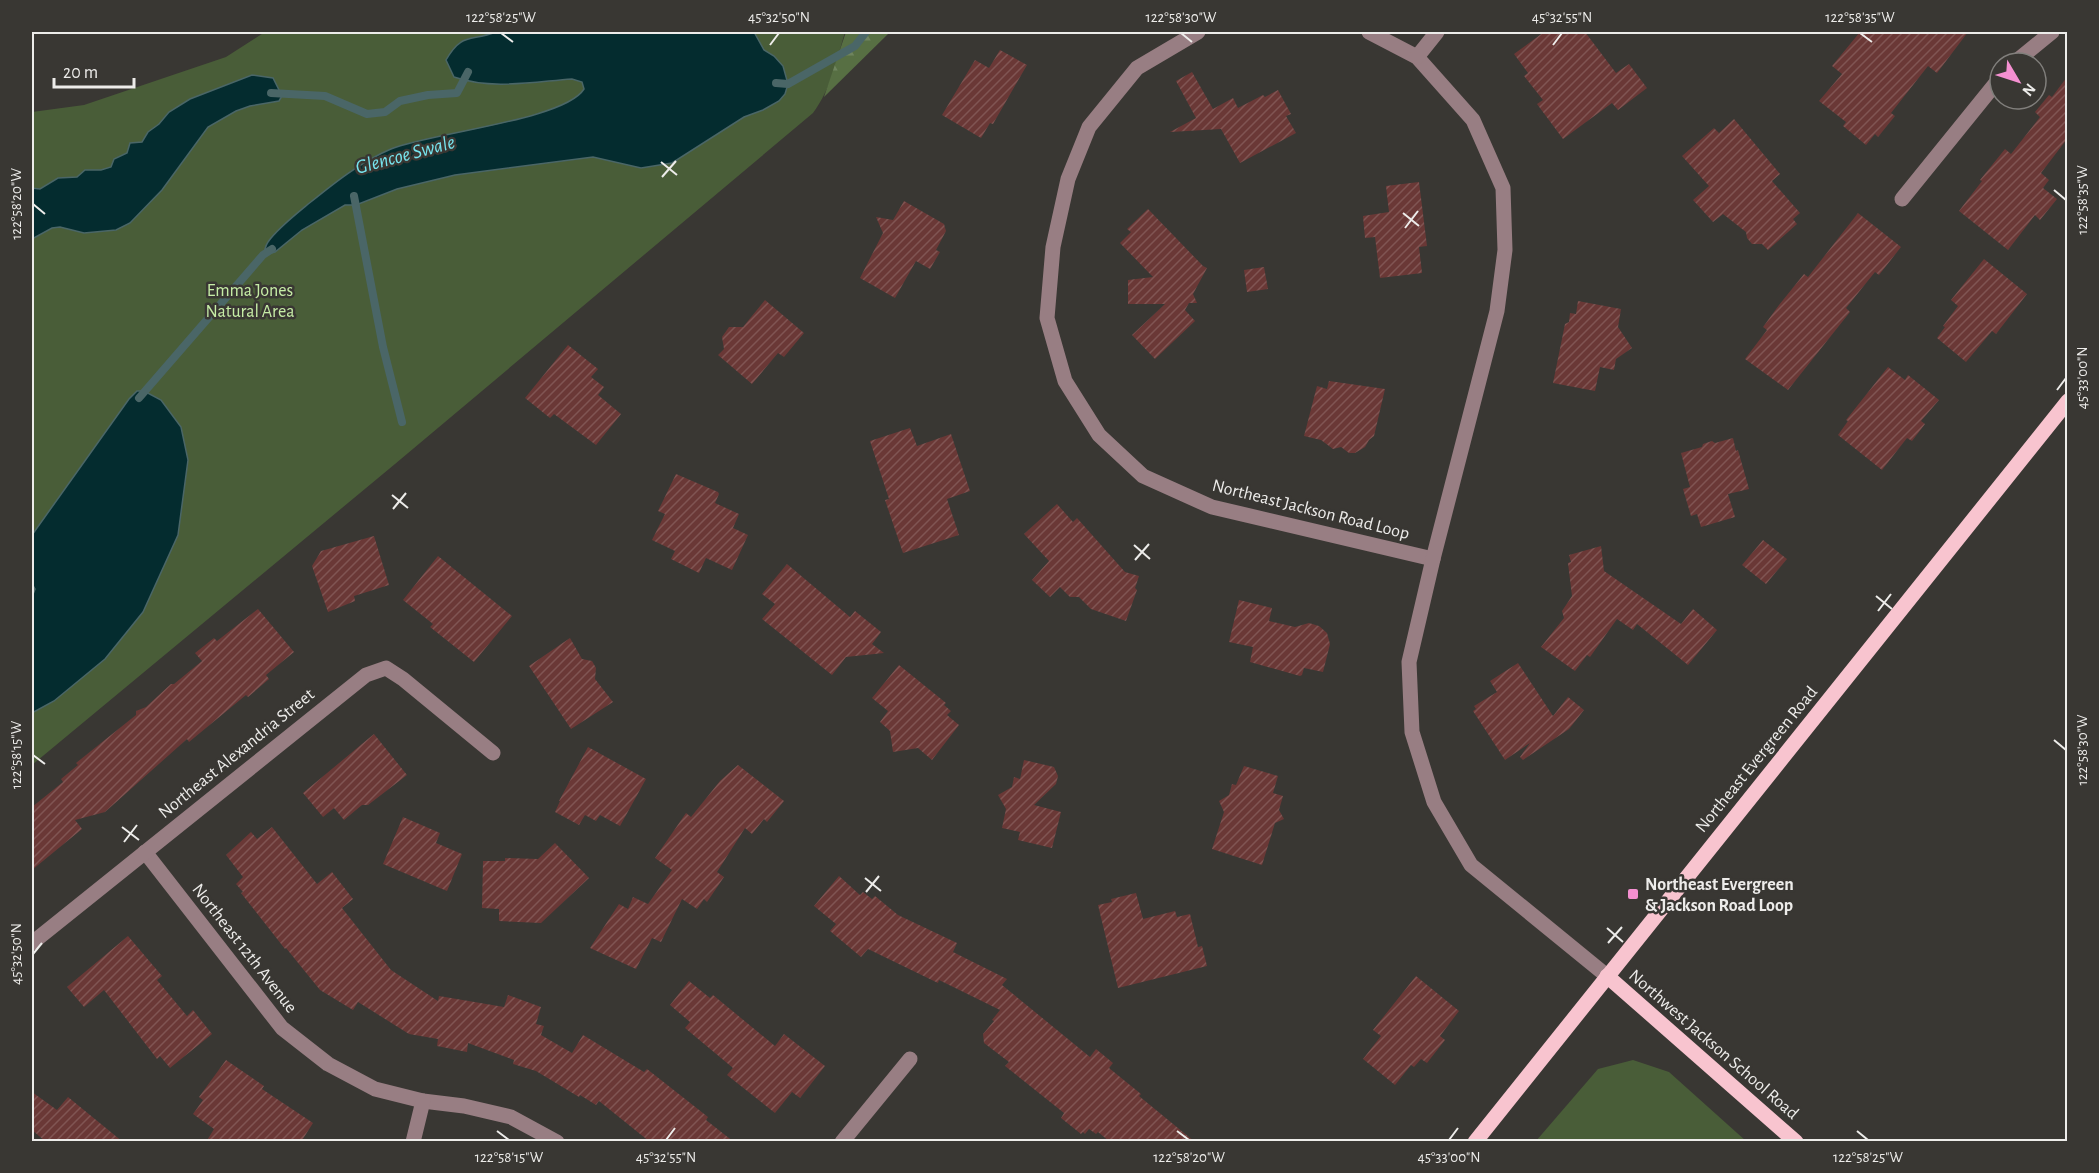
<svg xmlns="http://www.w3.org/2000/svg" width="2099" height="1173" font-family="'Alegreya Sans',sans-serif">
<defs>
<pattern id="forest-firs" width="22" height="20" patternUnits="userSpaceOnUse" patternTransform="scale(1.5)"><rect width="22" height="20" fill="#576f43"/><path d="M5 1l3.5 6h-7zM16 11l3.5 6h-7z" fill="#6f845e"/></pattern>
<pattern id="building-hatch" width="6" height="6" patternUnits="userSpaceOnUse" patternTransform="scale(1.5)"><rect width="6" height="6" fill="#6a3836"/><path d="M-1 1l2-2M0 6l6-6M5 7l2-2" fill="none" stroke="#805553"/></pattern>
</defs>
<rect width="100%" height="100%" fill="#393733"/>
<g fill="#495d38">
<path d="M 265,32 L 845,32 C 836,62 832,87 813,113 L 395,464 L 32,765 L 32,112 L 84,105 L 226,57 Z"/>
<path d="M 1633,1060 L 1669,1072 L 1746,1141 L 1536,1141 L 1598,1069 Z"/>
</g>
<path fill="url(#forest-firs)" d="M 846,32 L 890,32 L 824,97 Z"/>
<g fill="#042c2f" stroke="#4a6667" stroke-width="1.5">
<path d="M 496,32 L 754,32 L 764,50 L 774,56 L 783,66 L 788,84 L 785,94 L 779,101 L 763,110 L 744,117 L 672,163 L 641,168 L 593,157 L 455,175 L 397,189 L 356,205 L 345,205 L 302,230 L 275,252 L 263,255 C 265,251 265,246 268,242 C 276,230 296,214 307,205 C 333,184 360,162 391,149 C 430,133 565,120 584,89 L 582,82 L 572,79 C 532,82 492,90 454,77 L 446,60 C 462,32 470,42 496,32 Z"/>
<path d="M 252,75 L 273,78 L 282,96 L 279,101 L 250,106 L 236,111 L 208,127 L 162,190 L 130,223 L 116,230 L 84,233 L 60,227 L 52,228 L 32,239 L 32,188 L 40,189 L 58,178 L 77,177 L 85,170 L 101,170 L 111,167 L 114,159 L 127,153 L 130,143 L 142,142 L 148,132 L 159,124 L 169,112 L 190,99 Z"/>
<path d="M 137,391 L 144,391 L 161,400 L 181,427 L 188,460 L 178,535 L 143,612 L 105,659 L 54,701 L 32,713 L 32,597 L 35,589 L 32,584 L 32,535 L 129,399 Z"/>
</g>
<g fill="none" stroke-linecap="round" stroke-linejoin="round">
<g stroke="#4a6667" stroke-width="8">
<path d="M 776,83 L 788,84 L 855,46 L 866,32"/>
<path d="M 271,93 L 325,96 L 367,114 L 385,112 L 400,101 L 428,95 L 457,93 L 468,72"/>
<path d="M 354,196 L 383,347 L 402,422"/>
<path d="M 139,398 L 263,255 L 272,249"/>
</g>
</g>
<g fill="url(#building-hatch)">
<path d="M 1544,32 L 1585,32 L 1616,73 L 1629,64 L 1647,88 L 1618,110 L 1612,103 L 1563,139 L 1537,104 L 1543,100 L 1524,76 L 1528,73 L 1514,54 Z"/>
<path d="M 1860,32 L 1968,32 L 1937,73 L 1928,66 L 1891,113 L 1895,116 L 1878,137 L 1875,134 L 1866,145 L 1843,126 L 1846,122 L 1819,101 L 1842,74 L 1832,66 Z"/>
<path d="M 1000,50 L 1027,65 L 993,124 L 990,123 L 981,138 L 942,115 L 975,60 L 989,68 Z"/>
<path d="M 1192,72 L 1213,109 L 1233,98 L 1238,108 L 1263,95 L 1265,97 L 1278,90 L 1291,114 L 1286,116 L 1296,133 L 1240,163 L 1221,129 L 1170,132 L 1196,118 L 1176,81 Z"/>
<path d="M 2067,77 L 2067,139 L 2041,173 L 2049,180 L 2043,188 L 2057,199 L 2040,220 L 2035,215 L 2008,250 L 1959,211 L 1982,181 L 1980,180 L 2005,149 L 2011,154 L 2040,117 L 2035,112 L 2049,95 L 2052,97 Z"/>
<path d="M 1734,119 L 1780,174 L 1772,181 L 1800,213 L 1793,219 L 1797,224 L 1768,250 L 1762,244 L 1752,244 L 1747,238 L 1746,232 L 1723,214 L 1713,222 L 1693,200 L 1709,186 L 1682,156 L 1714,128 L 1719,133 Z"/>
<path d="M 1419,182 L 1427,246 L 1419,247 L 1422,273 L 1380,278 L 1375,237 L 1365,238 L 1363,216 L 1389,212 L 1386,186 Z"/>
<path d="M 904,201 L 944,224 L 946,231 L 936,250 L 940,252 L 930,269 L 916,261 L 895,298 L 860,278 L 883,233 L 876,217 L 893,220 Z"/>
<path d="M 1148,209 L 1203,266 L 1207,268 L 1193,294 L 1197,303 L 1189,303 L 1185,310 L 1195,321 L 1155,359 L 1132,335 L 1165,304 L 1128,304 L 1128,280 L 1153,277 L 1120,243 L 1131,232 L 1127,229 Z"/>
<path d="M 1858,213 L 1901,247 L 1879,275 L 1875,272 L 1846,308 L 1850,312 L 1788,390 L 1745,359 L 1767,330 L 1763,327 L 1779,305 L 1804,274 L 1808,277 Z"/>
<path d="M 1984,259 L 2027,294 L 1996,334 L 1992,331 L 1966,362 L 1937,338 L 1945,327 L 1943,326 L 1958,306 L 1951,300 Z"/>
<path d="M 1264,267 L 1268,289 L 1247,292 L 1244,270 Z"/>
<path d="M 765,300 L 804,333 L 784,357 L 778,353 L 752,384 L 718,355 L 724,349 L 722,337 L 729,327 L 743,327 Z"/>
<path d="M 1578,301 L 1621,309 L 1618,327 L 1632,348 L 1616,359 L 1614,370 L 1600,367 L 1595,391 L 1553,383 L 1565,324 L 1569,322 L 1570,313 L 1576,314 Z"/>
<path d="M 568,345 L 598,369 L 591,377 L 604,387 L 598,395 L 621,414 L 596,445 L 554,414 L 550,418 L 525,398 Z"/>
<path d="M 1888,367 L 1905,380 L 1908,375 L 1939,400 L 1921,421 L 1925,424 L 1912,441 L 1907,438 L 1882,470 L 1838,435 L 1848,421 L 1846,420 Z"/>
<path d="M 1329,381 L 1385,389 L 1374,436 L 1369,440 L 1365,447 L 1355,453 L 1349,453 L 1341,447 L 1333,449 L 1321,440 L 1304,436 L 1317,386 L 1327,389 Z"/>
<path d="M 910,428 L 917,446 L 951,434 L 970,491 L 947,499 L 959,535 L 903,553 L 885,500 L 889,499 L 870,441 Z"/>
<path d="M 1733,438 L 1736,451 L 1738,450 L 1749,489 L 1728,494 L 1735,517 L 1701,527 L 1697,514 L 1691,516 L 1683,489 L 1690,487 L 1681,453 L 1702,447 L 1703,444 L 1712,441 L 1715,443 Z"/>
<path d="M 676,474 L 718,492 L 719,494 L 715,503 L 739,514 L 733,528 L 748,535 L 732,570 L 706,558 L 699,573 L 671,559 L 675,551 L 652,540 L 665,514 L 658,511 Z"/>
<path d="M 1057,504 L 1073,522 L 1077,518 L 1125,572 L 1139,576 L 1135,588 L 1137,590 L 1126,621 L 1091,609 L 1079,597 L 1070,597 L 1060,587 L 1050,597 L 1032,580 L 1049,561 L 1024,534 Z"/>
<path d="M 374,536 L 389,585 L 354,596 L 355,601 L 328,612 L 312,566 L 321,551 Z"/>
<path d="M 1763,540 L 1787,559 L 1766,584 L 1742,565 Z"/>
<path d="M 1601,546 L 1604,571 L 1681,624 L 1693,609 L 1717,630 L 1688,665 L 1637,624 L 1633,630 L 1617,619 L 1590,657 L 1587,655 L 1575,671 L 1541,647 L 1564,618 L 1562,611 L 1572,596 L 1568,563 L 1571,562 L 1569,555 Z"/>
<path d="M 438,556 L 512,616 L 474,662 L 430,627 L 433,624 L 403,600 Z"/>
<path d="M 787,564 L 850,617 L 855,611 L 881,632 L 872,644 L 884,653 L 846,657 L 832,675 L 762,619 L 775,604 L 762,594 Z"/>
<path d="M 1239,600 L 1272,608 L 1269,621 L 1295,627 L 1309,623 L 1319,626 L 1327,633 L 1330,644 L 1323,672 L 1304,668 L 1302,675 L 1300,676 L 1250,662 L 1253,647 L 1229,642 Z"/>
<path d="M 258,609 L 294,652 L 266,675 L 269,679 L 248,697 L 246,695 L 189,742 L 187,739 L 105,812 L 75,820 L 82,829 L 32,870 L 32,807 L 63,782 L 61,779 L 78,765 L 76,763 L 136,715 L 136,711 L 146,707 L 171,684 L 174,684 L 202,661 L 195,653 L 214,638 L 217,641 Z"/>
<path d="M 570,638 L 582,659 L 592,661 L 596,668 L 595,679 L 613,702 L 571,729 L 529,666 Z"/>
<path d="M 1518,663 L 1553,716 L 1568,697 L 1584,710 L 1569,729 L 1523,760 L 1520,757 L 1530,743 L 1505,760 L 1473,711 L 1476,709 L 1474,706 L 1497,692 L 1490,681 Z"/>
<path d="M 899,665 L 946,703 L 944,705 L 951,711 L 947,715 L 959,725 L 932,760 L 918,748 L 893,752 L 890,731 L 880,722 L 888,711 L 872,698 Z"/>
<path d="M 374,734 L 407,775 L 368,805 L 362,805 L 344,820 L 334,808 L 323,817 L 303,793 Z"/>
<path d="M 588,747 L 646,779 L 620,826 L 600,815 L 596,821 L 585,815 L 579,825 L 555,812 L 560,801 L 559,801 Z"/>
<path d="M 1024,760 L 1054,767 L 1058,776 L 1056,784 L 1034,805 L 1061,812 L 1052,848 L 1018,840 L 1020,832 L 1002,828 L 1006,809 L 998,795 L 1012,787 L 1014,777 L 1020,779 Z"/>
<path d="M 738,765 L 784,801 L 767,822 L 764,819 L 752,834 L 745,828 L 717,872 L 724,877 L 707,902 L 704,899 L 697,909 L 682,899 L 661,942 L 652,938 L 636,969 L 590,948 L 619,904 L 628,909 L 633,897 L 648,904 L 672,870 L 655,858 L 686,813 L 691,817 L 720,781 Z"/>
<path d="M 1244,766 L 1278,776 L 1273,793 L 1283,796 L 1279,810 L 1284,819 L 1275,823 L 1262,865 L 1212,849 L 1224,812 L 1219,801 L 1229,795 L 1232,784 L 1236,785 Z"/>
<path d="M 403,817 L 440,833 L 436,843 L 462,854 L 447,891 L 383,864 Z"/>
<path d="M 272,827 L 317,884 L 332,872 L 353,899 L 342,908 L 391,970 L 438,1001 L 439,996 L 504,1007 L 508,995 L 541,1007 L 536,1024 L 544,1026 L 541,1035 L 572,1053 L 583,1035 L 644,1072 L 647,1069 L 708,1117 L 706,1120 L 734,1142 L 650,1142 L 599,1101 L 596,1105 L 580,1095 L 579,1097 L 536,1071 L 513,1064 L 514,1060 L 468,1043 L 467,1052 L 437,1046 L 438,1039 L 409,1034 L 358,1002 L 353,1010 L 320,990 L 286,948 L 285,949 L 241,893 L 243,892 L 236,884 L 243,877 L 226,855 L 251,832 L 257,839 Z"/>
<path d="M 555,843 L 589,878 L 541,923 L 499,921 L 499,909 L 482,908 L 483,861 L 505,861 L 505,858 L 538,859 Z"/>
<path d="M 839,876 L 860,895 L 863,892 L 872,899 L 875,896 L 898,915 L 957,943 L 953,952 L 1007,979 L 1002,985 L 1090,1057 L 1096,1049 L 1113,1063 L 1109,1068 L 1141,1094 L 1139,1096 L 1195,1142 L 1110,1142 L 1098,1132 L 1096,1134 L 1089,1129 L 1085,1134 L 1083,1132 L 1081,1134 L 1061,1118 L 1064,1113 L 1005,1066 L 1009,1062 L 984,1043 L 983,1034 L 994,1021 L 992,1020 L 1000,1010 L 939,980 L 938,983 L 868,949 L 861,957 L 830,931 L 836,924 L 814,906 Z"/>
<path d="M 1136,893 L 1143,919 L 1175,911 L 1177,917 L 1190,914 L 1198,947 L 1202,946 L 1207,966 L 1118,988 L 1098,905 L 1112,902 L 1111,899 Z"/>
<path d="M 128,936 L 162,976 L 157,980 L 187,1016 L 193,1010 L 212,1034 L 170,1068 L 160,1056 L 157,1059 L 104,990 L 84,1007 L 67,987 Z"/>
<path d="M 1416,976 L 1459,1011 L 1440,1036 L 1445,1040 L 1427,1063 L 1421,1059 L 1414,1067 L 1411,1065 L 1395,1085 L 1363,1059 L 1381,1036 L 1373,1030 Z"/>
<path d="M 689,981 L 710,998 L 713,995 L 775,1046 L 784,1034 L 825,1066 L 800,1098 L 792,1092 L 775,1113 L 727,1075 L 733,1068 L 685,1028 L 690,1022 L 670,1005 Z"/>
<path d="M 226,1060 L 264,1086 L 262,1089 L 313,1123 L 301,1142 L 206,1142 L 214,1129 L 193,1114 L 203,1100 L 199,1097 Z"/>
<path d="M 32,1092 L 57,1110 L 68,1097 L 123,1142 L 46,1142 L 32,1130 Z"/>
</g>
<g fill="none" stroke-linecap="round" stroke-linejoin="round">
<g stroke="#987e83" stroke-width="15">
<path d="M 1198,32 L 1137,68 L 1089,127 L 1068,179 L 1053,247 L 1047,318 L 1065,381 L 1099,435 L 1143,476 L 1212,507 L 1433,559"/>
<path d="M 1369,32 L 1417,57 L 1473,120 L 1503,188 L 1505,250 L 1497,311 L 1433,559 L 1409,662 L 1412,732 L 1434,802 L 1471,865 L 1607,976"/>
<path d="M 1417,57 L 1437,32"/>
<path d="M 2014,63 L 2052,32"/>
<path d="M 1902,199 L 2000,78"/>
<path d="M 145,852 L 282,1028 L 328,1064 L 375,1089 L 423,1101 L 464,1106 L 511,1117 L 557,1142"/>
<path d="M 32,943 L 366,675 L 386,668 L 403,679 L 493,753"/>
<path d="M 413,1142 L 423,1101"/>
<path d="M 842,1142 L 910,1059"/>
</g>
<g stroke="#f8c4cf" stroke-width="15">
<path d="M 1607,976 L 1796,1142"/>
<path d="M 1475,1142 L 2068,401"/>
</g>
</g>
<path fill="none" stroke="#edecea" stroke-width="2" d="M 501,33 L 513,42M 1181,33 L 1192,42M 1860,33 L 1872,42M 770,45 L 779,33M 1553,45 L 1562,33M 661,162 L 677,175M 662,177 L 676,161M 2054,190 L 2066,200M 33,204 L 45,214M 1403,213 L 1419,226M 1405,228 L 1418,211M 2057,390 L 2066,378M 392,495 L 408,508M 393,509 L 406,493M 1134,545 L 1150,559M 1135,560 L 1149,544M 1876,596 L 1892,609M 1878,611 L 1891,594M 2054,740 L 2066,750M 33,755 L 45,764M 122,827 L 139,840M 124,842 L 137,825M 865,878 L 881,891M 866,892 L 879,876M 1607,928 L 1623,942M 1608,943 L 1622,927M 33,954 L 42,943M 497,1131 L 509,1140M 1177,1131 L 1189,1140M 1857,1131 L 1868,1140M 666,1140 L 675,1128M 1449,1140 L 1458,1128"/>
<rect fill="#f590d1" stroke="#393733" stroke-width="2" x="1627" y="888" width="12" height="12" rx="3"/>
<g text-anchor="middle" stroke-width="5" stroke-linejoin="round" paint-order="stroke">
<g font-size="18" fill="#c6eda6" stroke="#393733">
<text x="250" y="296">Emma Jones<tspan x="250" dy="21">Natural Area</tspan></text>
</g>
<g font-size="18" fill="#edecea" stroke="#393733">
<text transform="translate(1311 509) rotate(14)" y="6">Northeast Jackson Road Loop</text>
<text transform="translate(236 753) rotate(-39)" y="6">Northeast Alexandria Street</text>
<text transform="translate(1756 759) rotate(-51)" y="6">Northeast Evergreen Road</text>
<text transform="translate(245 948) rotate(52)" y="6">Northeast 12th Avenue</text>
<text transform="translate(1714 1044) rotate(41)" y="6">Northwest Jackson School Road</text>
</g>
<g font-size="18" font-weight="bold" fill="#edecea" stroke="#393733" text-anchor="start">
<text x="1645" y="890">Northeast Evergreen<tspan x="1645" dy="21">&amp; Jackson Road Loop</tspan></text>
</g>
<g font-size="20" font-style="italic" fill="#77e5ef" stroke="#393733">
<text transform="translate(405 154) rotate(-15)" y="7">Glencoe Swale</text>
</g>
</g>
<rect width="2099" height="1173" fill="none" stroke="#393733" stroke-width="66"/>
<g transform="translate(2018 81) rotate(129)"><circle r="28" fill="#393733" stroke="#817f7c" stroke-width="1.5"/>
<path d="M0-4.5L10 22L0 15L-10 22Z" fill="#f590d1"/>
<text y="-9" font-size="16" font-weight="bold" text-anchor="middle" fill="#edecea">N</text>
</g>
<path d="M54 78v9h80v-9" fill="none" stroke="#edecea" stroke-width="3"/>
<text x="63" y="78" font-size="18" fill="#edecea" stroke="#393733" stroke-width="4.5" paint-order="stroke">20 m</text>
<rect x="33" y="33" width="2033" height="1107" fill="none" stroke="#edecea" stroke-width="2"/>
<g font-size="15" text-anchor="middle" fill="#edecea">
<text x="501" y="22">122°58'25"W</text>
<text x="779" y="22">45°32'50"N</text>
<text x="1181" y="22">122°58'30"W</text>
<text x="1562" y="22">45°32'55"N</text>
<text x="1860" y="22">122°58'35"W</text>
<text transform="translate(2082 200) rotate(-90)" y="5">122°58'35"W</text>
<text transform="translate(16 204) rotate(-90)" y="5">122°58'20"W</text>
<text transform="translate(2082 378) rotate(-90)" y="5">45°33'00"N</text>
<text transform="translate(2082 750) rotate(-90)" y="5">122°58'30"W</text>
<text transform="translate(16 755) rotate(-90)" y="5">122°58'15"W</text>
<text transform="translate(16 954) rotate(-90)" y="5">45°32'50"N</text>
<text x="509" y="1162">122°58'15"W</text>
<text x="666" y="1162">45°32'55"N</text>
<text x="1189" y="1162">122°58'20"W</text>
<text x="1449" y="1162">45°33'00"N</text>
<text x="1868" y="1162">122°58'25"W</text>
</g>
</svg>
